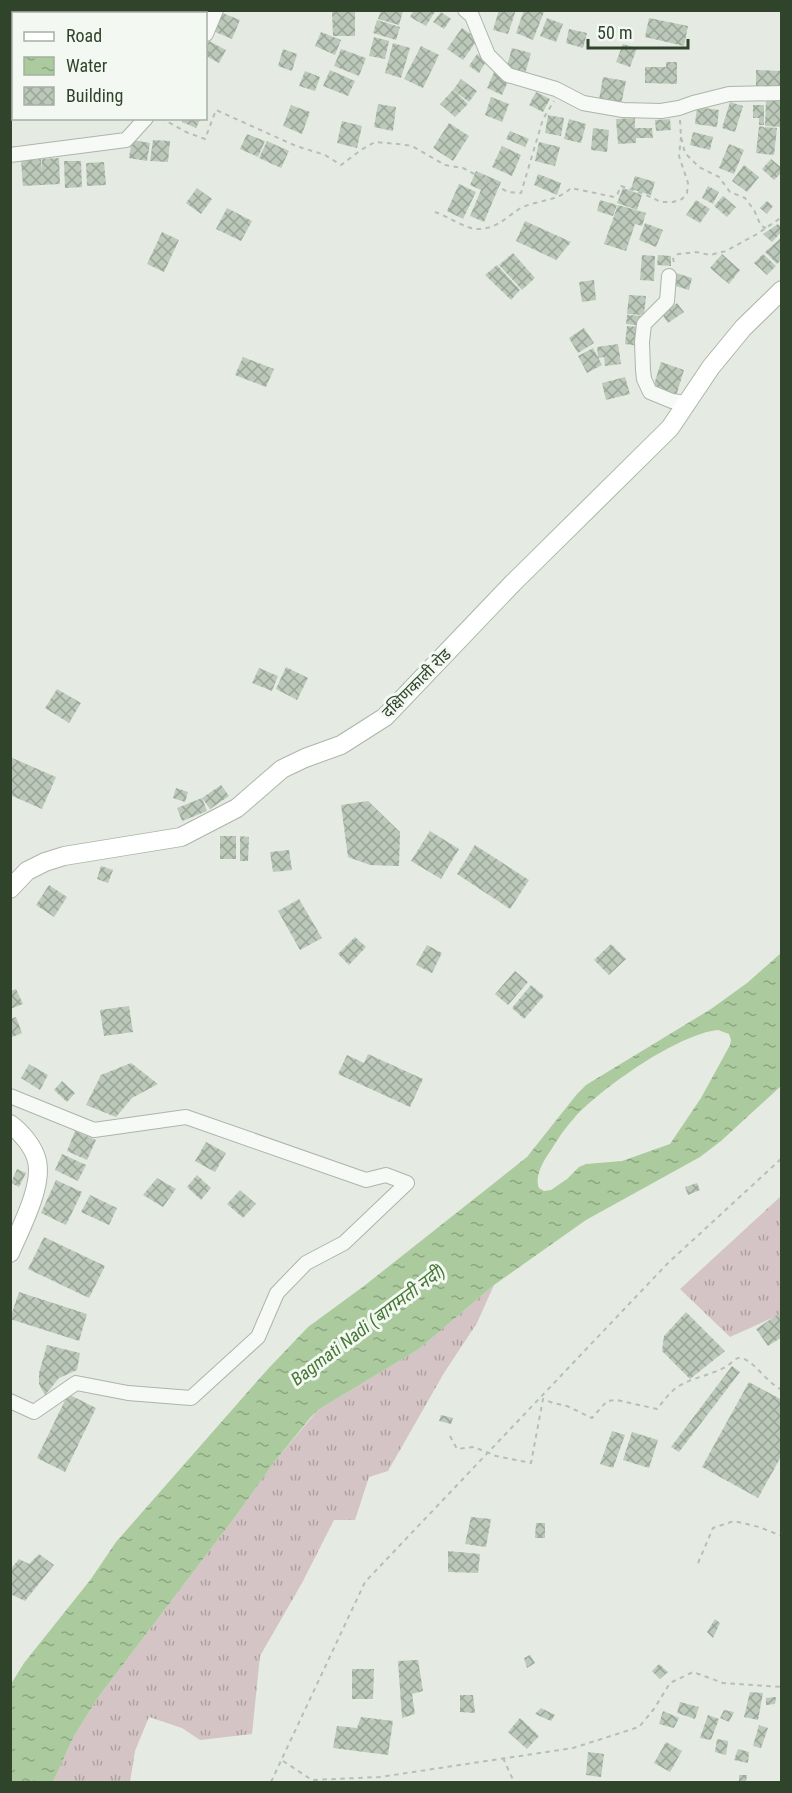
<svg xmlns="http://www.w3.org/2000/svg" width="792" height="1793" font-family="'Roboto Condensed','Noto Sans Devanagari',sans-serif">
<defs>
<pattern id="grass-tufts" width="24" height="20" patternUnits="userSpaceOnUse" patternTransform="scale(1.5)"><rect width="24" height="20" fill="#d5c4c5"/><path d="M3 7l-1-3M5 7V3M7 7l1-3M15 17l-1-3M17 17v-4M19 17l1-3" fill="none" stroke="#ada1a0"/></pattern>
<pattern id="water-ripples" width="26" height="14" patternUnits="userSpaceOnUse" patternTransform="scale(1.5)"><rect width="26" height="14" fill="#abcb9e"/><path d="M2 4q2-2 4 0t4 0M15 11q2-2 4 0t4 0" fill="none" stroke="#8ca681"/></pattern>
<pattern id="building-cross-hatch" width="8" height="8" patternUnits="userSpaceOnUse" patternTransform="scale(1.5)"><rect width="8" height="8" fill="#bcc9ba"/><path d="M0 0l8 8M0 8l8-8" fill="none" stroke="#99a597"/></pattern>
</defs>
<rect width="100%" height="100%" fill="#e5ebe3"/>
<g fill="url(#grass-tufts)">
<path d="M 781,1196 L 781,1314 L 730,1337 L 680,1289 Z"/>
<path d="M 494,1285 L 477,1323 L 444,1373 L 388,1471 L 369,1477 L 355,1520 L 334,1520 L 302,1583 L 260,1656 L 252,1734 L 200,1740 L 182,1728 L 149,1717 L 135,1751 L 130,1782 L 53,1782 L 73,1738 L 97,1699 L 238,1513 L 275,1461 L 318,1410 L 419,1349 Z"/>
</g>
<path fill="url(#water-ripples)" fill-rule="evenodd" d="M 781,953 L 781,1086 L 721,1141 L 700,1157 L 586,1220 L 494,1285 L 419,1349 L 318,1410 L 311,1417 L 275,1461 L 238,1513 L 97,1699 L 73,1738 L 53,1782 L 11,1782 L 11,1684 L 24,1663 L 91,1579 L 116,1542 L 267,1370 L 308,1327 L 364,1286 L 527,1157 L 577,1094 L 586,1085 L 711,1009 L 747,983 ZM 718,1030 L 729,1034 L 731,1040 L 730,1045 L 701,1098 L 670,1144 L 622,1161 L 586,1164 L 579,1167 L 567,1179 L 551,1190 L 544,1191 L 539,1188 C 534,1176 544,1160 551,1150 C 558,1138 566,1127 575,1117 C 603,1087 678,1034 718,1030 Z"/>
<g fill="url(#building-cross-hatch)">
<path d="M 184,10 L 204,10 L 203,14 L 185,14 L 183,13 Z"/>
<path d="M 381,10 L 403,11 L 399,25 L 378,19 Z"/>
<path d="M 414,10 L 436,10 L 426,26 L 410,17 Z"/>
<path d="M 499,10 L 516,10 L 508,34 L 493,30 Z"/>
<path d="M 524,10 L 539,10 L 544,12 L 533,40 L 516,33 Z"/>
<path d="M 355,11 L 355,36 L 333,36 L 332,12 Z"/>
<path d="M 220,12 L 240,20 L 232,39 L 213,31 Z"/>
<path d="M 441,12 L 451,19 L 444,29 L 433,22 Z"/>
<path d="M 547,18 L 563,24 L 556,42 L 540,36 Z"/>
<path d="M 649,18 L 688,26 L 684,46 L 645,37 Z"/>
<path d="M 377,20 L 400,27 L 396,40 L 373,33 Z"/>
<path d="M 462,28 L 478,39 L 463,60 L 447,49 Z"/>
<path d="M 569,29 L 587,33 L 583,48 L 566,43 Z"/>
<path d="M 321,32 L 341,40 L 335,55 L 315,46 Z"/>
<path d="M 374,37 L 389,41 L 385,59 L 369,56 Z"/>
<path d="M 209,41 L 226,50 L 219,63 L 206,56 L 206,48 Z"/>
<path d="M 393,43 L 410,48 L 401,78 L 385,73 Z"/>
<path d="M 623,44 L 637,48 L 630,67 L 616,62 Z"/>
<path d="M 421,46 L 439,55 L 423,88 L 404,79 Z"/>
<path d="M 512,48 L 531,53 L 525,74 L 506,69 Z"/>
<path d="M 283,49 L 297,54 L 292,71 L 278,66 Z"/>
<path d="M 341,49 L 366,58 L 359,76 L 334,66 Z"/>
<path d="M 477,54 L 487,60 L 479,73 L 469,66 Z"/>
<path d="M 666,62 L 677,62 L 677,84 L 645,83 L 645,67 L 666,67 Z"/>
<path d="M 330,70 L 355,81 L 348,96 L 323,86 Z"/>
<path d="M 495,70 L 510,77 L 502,95 L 487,88 Z"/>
<path d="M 756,70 L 782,71 L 782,88 L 756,87 Z"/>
<path d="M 305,71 L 320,77 L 315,91 L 299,86 Z"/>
<path d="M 603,77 L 626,81 L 621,105 L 599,100 Z"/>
<path d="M 461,79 L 477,91 L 469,102 L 453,90 Z"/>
<path d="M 453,90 L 468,104 L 455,117 L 440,104 Z"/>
<path d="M 536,92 L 550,99 L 543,112 L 529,105 Z"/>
<path d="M 491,97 L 509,104 L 502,122 L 485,115 Z"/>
<path d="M 766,101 L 782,101 L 781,127 L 765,126 Z"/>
<path d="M 730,102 L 743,106 L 735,132 L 722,128 Z"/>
<path d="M 378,104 L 396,107 L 393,131 L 374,127 Z"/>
<path d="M 291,105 L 310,112 L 302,134 L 283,126 Z"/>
<path d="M 753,105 L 764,105 L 764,125 L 759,125 L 759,118 L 753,118 Z"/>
<path d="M 697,107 L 719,110 L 717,127 L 695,124 Z"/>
<path d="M 548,115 L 564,118 L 561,136 L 545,133 Z"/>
<path d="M 183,118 L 201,118 L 196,128 L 182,122 Z"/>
<path d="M 635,118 L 635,128 L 652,128 L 653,138 L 636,138 L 636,143 L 618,144 L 616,119 Z"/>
<path d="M 569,119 L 586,124 L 581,143 L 564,139 Z"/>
<path d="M 670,119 L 671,130 L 656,131 L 655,120 Z"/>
<path d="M 342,121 L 362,126 L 357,148 L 337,143 Z"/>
<path d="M 449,123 L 469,136 L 453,161 L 433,148 Z"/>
<path d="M 759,126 L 764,127 L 764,129 L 765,127 L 777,128 L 774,155 L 756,153 Z"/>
<path d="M 593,128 L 609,130 L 607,152 L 591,150 Z"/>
<path d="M 510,131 L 529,139 L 525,147 L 506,139 Z"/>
<path d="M 693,132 L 713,137 L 710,150 L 690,145 Z"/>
<path d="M 247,134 L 265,141 L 258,157 L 240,149 Z"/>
<path d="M 132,140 L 150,143 L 147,161 L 129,158 Z"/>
<path d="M 153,140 L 170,141 L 168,162 L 150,161 Z"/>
<path d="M 267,141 L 289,151 L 281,168 L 259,158 Z"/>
<path d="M 539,142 L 560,147 L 555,166 L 535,161 Z"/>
<path d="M 729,144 L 744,150 L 734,174 L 719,168 Z"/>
<path d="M 502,146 L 521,155 L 512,176 L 492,167 Z"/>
<path d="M 59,158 L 60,184 L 23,186 L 21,160 L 41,159 L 42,171 L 42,159 Z"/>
<path d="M 771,159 L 782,168 L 782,172 L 774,180 L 762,169 Z"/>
<path d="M 64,161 L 81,161 L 82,187 L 65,188 Z"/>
<path d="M 104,162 L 106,185 L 87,186 L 86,163 Z"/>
<path d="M 744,165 L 759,177 L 747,192 L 732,181 Z"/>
<path d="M 476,171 L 501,182 L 484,222 L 470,216 L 481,190 L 470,185 Z"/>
<path d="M 538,174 L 561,183 L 557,195 L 534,185 Z"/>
<path d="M 635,176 L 655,182 L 651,195 L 631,189 Z"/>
<path d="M 459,184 L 476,192 L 463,219 L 447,211 Z"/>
<path d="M 708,186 L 719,192 L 713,204 L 702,198 Z"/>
<path d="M 197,188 L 212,199 L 201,214 L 186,203 Z"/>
<path d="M 623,188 L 642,195 L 637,210 L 617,203 Z"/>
<path d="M 723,196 L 736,207 L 727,217 L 714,206 Z"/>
<path d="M 600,200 L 617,205 L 613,216 L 597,211 Z"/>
<path d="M 696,200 L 710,209 L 700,223 L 686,215 Z"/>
<path d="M 767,201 L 773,206 L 767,214 L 760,208 Z"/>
<path d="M 618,205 L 646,213 L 642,226 L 635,224 L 626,251 L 604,244 Z"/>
<path d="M 227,208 L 252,221 L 241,241 L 216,229 Z"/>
<path d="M 525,221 L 571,242 L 556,260 L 516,241 Z"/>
<path d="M 645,223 L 663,230 L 656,247 L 639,240 Z"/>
<path d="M 778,224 L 782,228 L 782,231 L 772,242 L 763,234 Z"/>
<path d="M 162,232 L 179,240 L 164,272 L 147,264 Z"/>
<path d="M 782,237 L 782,259 L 777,264 L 765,252 Z"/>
<path d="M 513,253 L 535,278 L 522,290 L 499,265 Z"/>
<path d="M 722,254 L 740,270 L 729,284 L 710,268 Z"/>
<path d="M 763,254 L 776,266 L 767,275 L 754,263 Z"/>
<path d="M 642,255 L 655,256 L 654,281 L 640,280 Z"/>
<path d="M 658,255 L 671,256 L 671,266 L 657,265 Z"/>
<path d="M 497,265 L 520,290 L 511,300 L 485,275 Z"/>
<path d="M 676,273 L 692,278 L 689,290 L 672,285 Z"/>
<path d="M 594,280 L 596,300 L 582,302 L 579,282 Z"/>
<path d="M 629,295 L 646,296 L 644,315 L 627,314 Z"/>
<path d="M 677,303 L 684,312 L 668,323 L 662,314 Z"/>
<path d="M 627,315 L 644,316 L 643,326 L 626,324 Z"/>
<path d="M 627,326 L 641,327 L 640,346 L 625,344 Z"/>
<path d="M 584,328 L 594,343 L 578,353 L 569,338 Z"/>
<path d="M 618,344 L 621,364 L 605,366 L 604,357 L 598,358 L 597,347 Z"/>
<path d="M 593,348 L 602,365 L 587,373 L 578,356 Z"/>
<path d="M 243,357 L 274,369 L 266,387 L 235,375 Z"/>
<path d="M 661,362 L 684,370 L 676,396 L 653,388 Z"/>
<path d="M 625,377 L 630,394 L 606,400 L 602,383 Z"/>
<path d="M 286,667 L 308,678 L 297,700 L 276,689 Z"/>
<path d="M 259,668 L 278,676 L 272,691 L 252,683 Z"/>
<path d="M 57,689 L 81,703 L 69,723 L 45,708 Z"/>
<path d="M 10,757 L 56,777 L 42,809 L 10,795 Z"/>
<path d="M 221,785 L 229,796 L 210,809 L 202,798 L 207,811 L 182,821 L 177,808 L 202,798 Z"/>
<path d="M 176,788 L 188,792 L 185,802 L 173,798 Z"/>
<path d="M 368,801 L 400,832 L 399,866 L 370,865 L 348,857 L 341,805 Z"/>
<path d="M 430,831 L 459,849 L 441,879 L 411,861 Z"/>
<rect x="220" y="836" width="16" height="23"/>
<path d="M 240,836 L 249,837 L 248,861 L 240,861 Z"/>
<path d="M 475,845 L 529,880 L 510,909 L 457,874 Z"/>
<path d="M 289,850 L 292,870 L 273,872 L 270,852 Z"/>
<path d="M 101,866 L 113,870 L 108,883 L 97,879 Z"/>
<path d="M 49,885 L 67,897 L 54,917 L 36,905 Z"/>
<path d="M 299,899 L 322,938 L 300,950 L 278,911 Z"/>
<path d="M 355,937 L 366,947 L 349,965 L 338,954 Z"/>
<path d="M 611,944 L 626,959 L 609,975 L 594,960 Z"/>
<path d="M 427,945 L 442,953 L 432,973 L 416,965 Z"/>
<path d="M 515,971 L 528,982 L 508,1005 L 495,994 Z"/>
<path d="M 531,985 L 544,996 L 524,1019 L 512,1008 Z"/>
<path d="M 16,989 L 23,1004 L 10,1009 L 10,991 Z"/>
<path d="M 129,1006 L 133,1032 L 104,1036 L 100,1010 Z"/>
<path d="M 16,1017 L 22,1033 L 10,1038 L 10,1019 Z"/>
<path d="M 368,1054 L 423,1079 L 410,1107 L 338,1074 L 347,1055 L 364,1063 Z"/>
<path d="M 131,1063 L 158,1084 L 132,1098 L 116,1117 L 86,1105 L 101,1075 Z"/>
<path d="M 29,1064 L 48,1075 L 40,1090 L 21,1078 Z"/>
<path d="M 62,1081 L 75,1093 L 67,1102 L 54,1090 Z"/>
<path d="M 75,1131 L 96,1140 L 87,1160 L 67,1151 Z"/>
<path d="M 206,1142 L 226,1153 L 215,1172 L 195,1161 Z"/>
<path d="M 62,1154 L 86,1165 L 78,1181 L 55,1170 Z"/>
<path d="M 17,1169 L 26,1173 L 19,1187 L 11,1183 Z"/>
<path d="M 197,1175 L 211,1188 L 201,1200 L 187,1187 Z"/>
<path d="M 157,1178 L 176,1189 L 163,1207 L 143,1195 Z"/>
<path d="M 56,1180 L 82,1192 L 66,1225 L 41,1213 Z"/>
<path d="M 697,1183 L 700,1190 L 688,1195 L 685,1187 Z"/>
<path d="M 240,1190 L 256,1204 L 243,1218 L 227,1204 Z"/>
<path d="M 90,1195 L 117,1208 L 109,1225 L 81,1212 Z"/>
<path d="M 44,1237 L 105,1266 L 89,1298 L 28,1269 Z"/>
<path d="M 19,1292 L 87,1314 L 79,1341 L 10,1319 Z"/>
<path d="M 686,1312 L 725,1351 L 690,1379 L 662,1351 L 664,1336 Z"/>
<path d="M 780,1313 L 782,1316 L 782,1337 L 768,1346 L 756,1329 Z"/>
<path d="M 47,1345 L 80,1353 L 77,1370 L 59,1378 L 45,1395 L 39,1384 L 39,1373 Z"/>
<path d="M 732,1366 L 740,1372 L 679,1452 L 671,1447 Z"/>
<path d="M 749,1382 L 782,1400 L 782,1455 L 758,1498 L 702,1467 Z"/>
<path d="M 68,1394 L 96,1408 L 65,1472 L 37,1458 Z"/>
<path d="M 441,1415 L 453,1418 L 451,1424 L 439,1421 Z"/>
<path d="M 612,1431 L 625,1435 L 613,1468 L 600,1464 Z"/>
<path d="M 632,1432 L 658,1440 L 649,1468 L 623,1460 Z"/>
<path d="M 471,1517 L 491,1519 L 486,1547 L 465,1544 Z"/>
<path d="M 536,1523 L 545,1523 L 545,1538 L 535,1538 Z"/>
<path d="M 448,1551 L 480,1554 L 478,1573 L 448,1572 Z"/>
<path d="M 39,1554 L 54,1565 L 25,1601 L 10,1594 L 10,1570 L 19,1559 L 29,1564 Z"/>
<path d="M 715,1619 L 720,1623 L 713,1638 L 707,1632 Z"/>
<path d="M 530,1655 L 535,1663 L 527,1668 L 524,1658 Z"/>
<path d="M 418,1660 L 423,1691 L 412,1694 L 415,1714 L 402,1718 L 398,1661 Z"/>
<path d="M 659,1664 L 668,1672 L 660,1679 L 652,1671 Z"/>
<path d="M 352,1669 L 374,1669 L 373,1699 L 352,1699 Z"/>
<path d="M 750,1692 L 763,1693 L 758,1720 L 744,1717 Z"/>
<path d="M 460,1695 L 473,1695 L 475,1713 L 460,1712 Z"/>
<path d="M 776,1697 L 775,1704 L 766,1705 L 766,1698 Z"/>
<path d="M 680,1702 L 699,1707 L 695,1719 L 677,1713 Z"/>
<path d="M 541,1708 L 555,1715 L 551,1721 L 535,1714 Z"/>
<path d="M 724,1710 L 734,1712 L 729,1722 L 720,1718 Z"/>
<path d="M 663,1711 L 679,1718 L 674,1728 L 659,1724 Z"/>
<path d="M 708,1715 L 719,1719 L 711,1740 L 700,1738 Z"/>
<path d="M 361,1717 L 393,1721 L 388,1755 L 333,1748 L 337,1726 L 357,1728 Z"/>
<path d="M 520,1718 L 539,1736 L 527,1749 L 508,1732 Z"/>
<path d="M 759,1725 L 768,1728 L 761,1748 L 753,1746 Z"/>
<path d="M 717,1739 L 728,1741 L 726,1755 L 715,1752 Z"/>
<path d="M 666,1742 L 682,1751 L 670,1772 L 654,1763 Z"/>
<path d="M 738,1749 L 749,1752 L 748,1763 L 734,1760 Z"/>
<path d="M 588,1752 L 604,1754 L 601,1777 L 586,1775 Z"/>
<path d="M 739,1775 L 747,1775 L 746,1782 L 739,1782 Z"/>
</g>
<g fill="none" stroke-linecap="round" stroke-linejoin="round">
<defs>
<g id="street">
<path d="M 465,10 L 472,16 L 488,55 L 508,75 L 556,89 L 583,103 L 623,110 L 661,111 L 679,108 L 693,103 L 729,94 L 782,93"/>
<path d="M 206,34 L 216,10"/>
<path d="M 10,155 L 126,140 L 146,118"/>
<path d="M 669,276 L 667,301 L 644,324 L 642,342 L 643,370 L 644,379 L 650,392 L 672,401 L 687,403"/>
<path d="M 10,1096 L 94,1130 L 186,1117 L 366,1180 L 386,1175 L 407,1183 L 344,1243 L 306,1263 L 277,1293 L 258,1337 L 191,1398 L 128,1393 L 76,1383 L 34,1412 L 10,1401"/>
</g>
<g id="secondary">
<path d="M 10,889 L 27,871 L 45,862 L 64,856 L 181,837 L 237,808 L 282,769 L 305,758 L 341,745 L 385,717 L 513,583 L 670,428 L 711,367 L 743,328 L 782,290"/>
<path d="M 10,1124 C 21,1132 34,1147 37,1161 C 43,1187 20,1229 10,1253"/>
</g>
</defs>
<use href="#street" stroke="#abb6a8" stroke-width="16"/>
<use href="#secondary" stroke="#abb6a8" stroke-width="20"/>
<g stroke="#b6bfb5" stroke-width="2" stroke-dasharray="4.5 4.5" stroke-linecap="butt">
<path d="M 161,118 L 186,132 L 205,139 L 216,110 L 296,146 L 325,155 L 341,165 L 361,150 L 375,142 L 398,144 L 412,146 L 445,165 L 463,168 L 508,192 L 521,193 L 543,119 L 554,101"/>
<path d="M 680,120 L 681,137 L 685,153 L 699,167 L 719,177 L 730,192 L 745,198 L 754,210 L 761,226 L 766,228"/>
<path d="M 435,212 C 448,216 465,229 478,229 C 499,229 507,215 523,207 C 539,200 558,201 571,188 L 614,197 L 617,195 L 621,186 L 644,194 L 661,202 L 673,202 L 682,199 L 687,193 L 688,183 L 679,156 L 681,137"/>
<path d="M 674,262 L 673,259 L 678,254 L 696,252 L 710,255 L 726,251 L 757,234 L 782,217"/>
<path d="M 450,1436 L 457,1449 L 474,1447 L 496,1456 L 531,1463 L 543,1399 L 553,1403 L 567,1406 L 592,1418 L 607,1401 L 617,1400 L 657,1409 C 664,1401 670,1391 679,1386 C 694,1377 712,1375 727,1366 C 732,1363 736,1356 742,1358 C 756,1363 766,1382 782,1390"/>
<path d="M 698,1563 L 713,1528 L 734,1521 L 759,1527 L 782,1536"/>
<path d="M 503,1758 L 514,1782"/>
<path d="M 283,1761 L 312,1780 L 380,1777 L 573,1748 L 639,1727 L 654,1709 L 670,1683 L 693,1672 L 723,1683 L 782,1687"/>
<path d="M 271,1782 L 365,1582 L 668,1263 L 782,1158"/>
</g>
<use href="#street" stroke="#f6f9f6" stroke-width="14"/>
<use href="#secondary" stroke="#fff" stroke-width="18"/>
</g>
<g text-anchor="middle" stroke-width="6" stroke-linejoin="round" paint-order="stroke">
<g font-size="16" fill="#2f442a" stroke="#f4f8f3">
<text transform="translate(416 683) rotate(-45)" y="6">दक्षिणकाली रोड</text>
</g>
<g font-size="18" font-style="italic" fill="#457834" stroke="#f4f8f3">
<text transform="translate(368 1325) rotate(-37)" y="6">Bagmati Nadi (बागमती नदी)</text>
</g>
</g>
<rect width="792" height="1793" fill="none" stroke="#2f442a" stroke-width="24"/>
<rect x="12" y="12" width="195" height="108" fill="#f4f8f3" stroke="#a5b0a3" stroke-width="1.5"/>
<rect x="24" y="32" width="30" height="9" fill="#ffffff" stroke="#a5b0a3" stroke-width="1.5"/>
<text x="66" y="42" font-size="18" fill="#2f442a">Road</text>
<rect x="24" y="57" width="30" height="18" fill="url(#water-ripples)" stroke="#a5b0a3" stroke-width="1.5"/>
<text x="66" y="72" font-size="18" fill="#2f442a">Water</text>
<rect x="24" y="87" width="30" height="18" fill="url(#building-cross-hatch)" stroke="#a5b0a3" stroke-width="1.5"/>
<text x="66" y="102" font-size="18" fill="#2f442a">Building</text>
<path d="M588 39v9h100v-9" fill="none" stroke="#2f442a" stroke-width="3"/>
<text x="597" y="39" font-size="18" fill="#2f442a" stroke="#f4f8f3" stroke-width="4.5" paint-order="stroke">50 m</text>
</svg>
